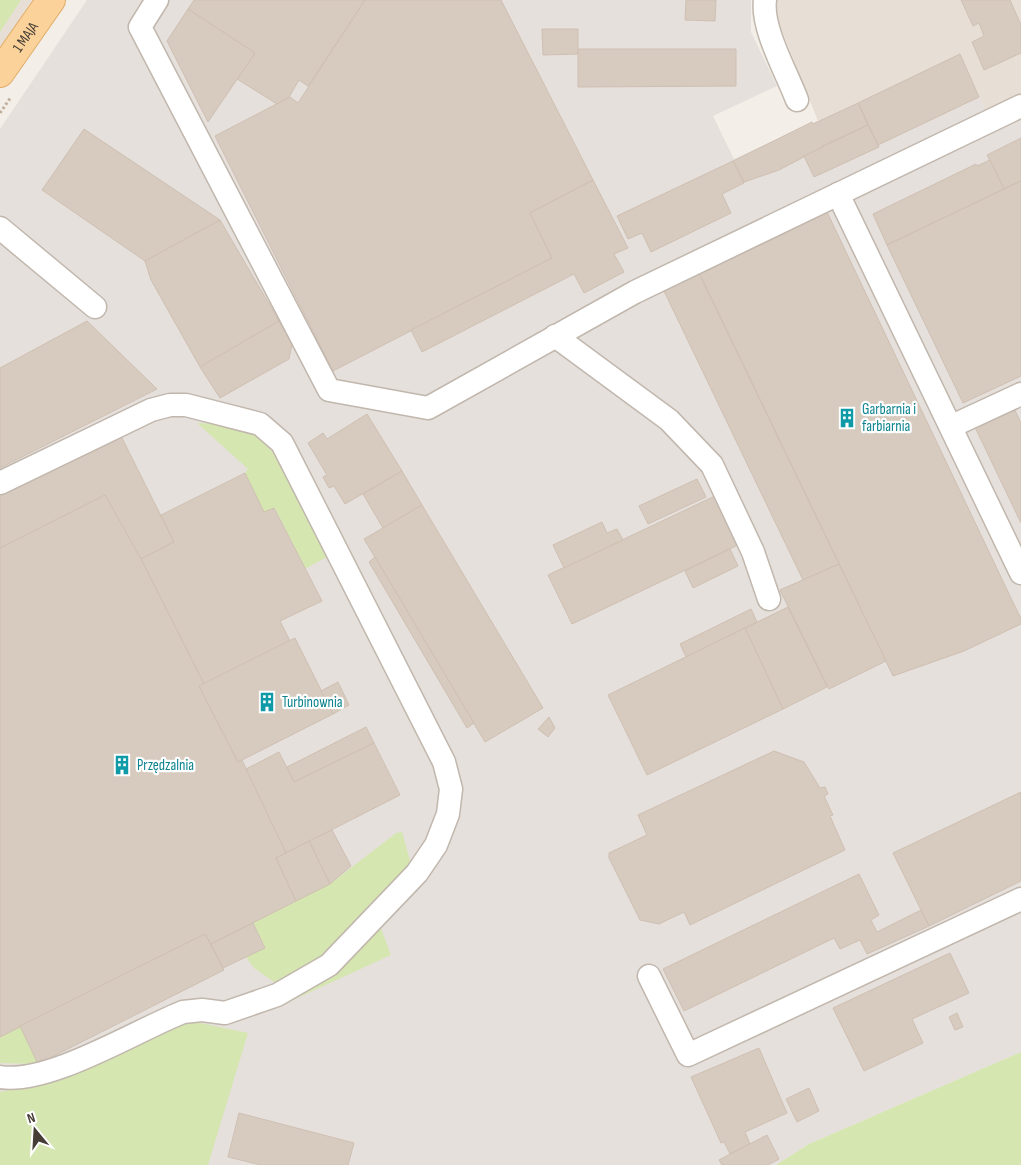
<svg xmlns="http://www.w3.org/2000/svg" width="1021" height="1165" font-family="'Sofia Sans Condensed',sans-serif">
<rect width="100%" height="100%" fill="#f3eee7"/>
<g fill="#e7dfd6">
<path d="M 0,0 L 32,0 L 0,48 Z"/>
<path d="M 776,0 L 1021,0 L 1021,94 L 986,111 L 960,56 L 818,121 L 774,11 Z"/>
</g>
<path fill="#e5e0dc" d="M 87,0 L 751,0 L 751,32 L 777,86 L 713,116 L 734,159 L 960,56 L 996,131 L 1021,120 L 1021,1052 L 809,1144 L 776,1165 L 0,1165 L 0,129 Z"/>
<g fill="#d5e6b1">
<path d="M 0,0 L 21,0 L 0,32 Z"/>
<path d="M 197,423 C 210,424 226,423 239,426 C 275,434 315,521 334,553 L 305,569 L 275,508 L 264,512 L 245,473 L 248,469 Z"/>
<path d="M 402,832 L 411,864 L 315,963 L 274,982 L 254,968 L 246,957 L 265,947 L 253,923 L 330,884 L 396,833 Z"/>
<path d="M 380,926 L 391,955 L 280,1006 Z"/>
<path d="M 186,1020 L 248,1033 L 208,1165 L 0,1165 L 0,1092 L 31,1086 Z"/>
<path d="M 20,1026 L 38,1064 L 0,1063 L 0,1037 Z"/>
<path d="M 1021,1052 L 1021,1165 L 776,1165 L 809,1144 Z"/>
</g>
<g fill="#d7cbc0" stroke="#cfbfb1">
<path d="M 194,0 L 365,0 L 308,86 L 299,80 L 289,97 L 277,104 L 237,79 L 255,53 L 188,9 Z"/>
<path d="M 365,0 L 501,0 L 593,180 L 530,213 L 552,258 L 333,371 L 215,136 L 290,97 L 298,103 Z"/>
<path d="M 686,0 L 716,0 L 715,21 L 685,20 Z"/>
<path d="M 961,0 L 1010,0 L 1021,25 L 1021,53 L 984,70 L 972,42 L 984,36 L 979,23 L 973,26 Z"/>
<path d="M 188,9 L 255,53 L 208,122 L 167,41 Z"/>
<path d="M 542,29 L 578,29 L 578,54 L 543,55 Z"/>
<path d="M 578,49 L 736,49 L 736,86 L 578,87 Z"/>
<path d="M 960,54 L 979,97 L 878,145 L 858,103 Z"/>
<path d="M 858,103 L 868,125 L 822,146 L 823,147 L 779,170 L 744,182 L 733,161 L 812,122 L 813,124 Z"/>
<path d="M 868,125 L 879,147 L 814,177 L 804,156 Z"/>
<path d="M 84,129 L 220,220 L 145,261 L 42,190 Z"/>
<path d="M 1021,138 L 1021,181 L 1004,189 L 987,155 Z"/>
<path d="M 990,160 L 1004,189 L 887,245 L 873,214 L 976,164 L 977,166 Z"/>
<path d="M 733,161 L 744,183 L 722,194 L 731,213 L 651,252 L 642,233 L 628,239 L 617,216 Z"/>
<path d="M 593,180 L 628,248 L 614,254 L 624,272 L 584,293 L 574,274 L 422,352 L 411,330 L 552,258 L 530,213 Z"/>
<path d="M 1021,181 L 1021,376 L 963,403 L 887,245 Z"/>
<path d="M 827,212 L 1021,619 L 1021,624 L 964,651 L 893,676 L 700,274 Z"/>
<path d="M 220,220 L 279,321 L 200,367 L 151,280 L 145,261 Z"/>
<path d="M 699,274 L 839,564 L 803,580 L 664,291 Z"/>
<path d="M 87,321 L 157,389 L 0,468 L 0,368 Z"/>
<path d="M 279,321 L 292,344 L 289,359 L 220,398 L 200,367 Z"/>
<path d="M 1012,404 L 1021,423 L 1021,523 L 973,423 Z"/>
<path d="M 367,414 L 402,471 L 345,504 L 334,486 L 329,488 L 323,477 L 327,475 L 308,443 L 323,433 L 327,439 Z"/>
<path d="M 120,434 L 174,542 L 141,559 L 105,495 L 0,548 L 0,494 Z"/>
<path d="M 402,471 L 422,505 L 383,528 L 363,494 Z"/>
<path d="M 245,473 L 264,512 L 274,508 L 322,601 L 280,621 L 290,641 L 204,684 L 141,559 L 174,542 L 161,515 Z"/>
<path d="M 697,479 L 706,497 L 648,524 L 639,506 Z"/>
<path d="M 105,495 L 141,559 L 204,684 L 199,686 L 238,762 L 242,760 L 286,853 L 276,858 L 296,901 L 211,944 L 205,934 L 0,1037 L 0,548 Z"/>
<path d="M 717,495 L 740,544 L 572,624 L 548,575 Z"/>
<path d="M 422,505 L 543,708 L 485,742 L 364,539 Z"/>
<path d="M 602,522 L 607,533 L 617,529 L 623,540 L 564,568 L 553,545 Z"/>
<path d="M 730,549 L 738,566 L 693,588 L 685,571 Z"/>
<path d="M 375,557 L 474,723 L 467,728 L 369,562 Z"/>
<path d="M 839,564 L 886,661 L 829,689 L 780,590 Z"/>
<path d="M 788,607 L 827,687 L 783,709 L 745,628 Z"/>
<path d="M 751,609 L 757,622 L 686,657 L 680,644 Z"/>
<path d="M 745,628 L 783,709 L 647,775 L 608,695 Z"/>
<path d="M 295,638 L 333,714 L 238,762 L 199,686 Z"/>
<path d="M 338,682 L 349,705 L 333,714 L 321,691 Z"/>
<path d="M 549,717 L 555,728 L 548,737 L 538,729 Z"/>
<path d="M 366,727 L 374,743 L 294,782 L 287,767 Z"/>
<path d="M 374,743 L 400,795 L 286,853 L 246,769 L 279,752 L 294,782 Z"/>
<path d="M 774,751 L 804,762 L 820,788 L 825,787 L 828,794 L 824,796 L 833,815 L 830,816 L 845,850 L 690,925 L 684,912 L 659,924 L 640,920 L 609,858 L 609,853 L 647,835 L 638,815 Z"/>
<path d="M 1021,792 L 1021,881 L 929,926 L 893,853 Z"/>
<path d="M 332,830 L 351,866 L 330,884 L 309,841 Z"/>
<path d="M 309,841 L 330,884 L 296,901 L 276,858 Z"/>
<path d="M 859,874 L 879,915 L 871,920 L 877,932 L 921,910 L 929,926 L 867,954 L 860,940 L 840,949 L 834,938 L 684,1011 L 663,969 Z"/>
<path d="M 253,923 L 265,948 L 223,968 L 211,944 Z"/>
<path d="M 205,934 L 224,970 L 38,1064 L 20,1026 Z"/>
<path d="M 950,953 L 969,993 L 912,1019 L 923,1043 L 864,1071 L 833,1008 Z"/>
<path d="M 957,1013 L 963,1027 L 955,1030 L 949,1017 Z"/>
<path d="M 759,1048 L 787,1113 L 745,1132 L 750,1144 L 730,1154 L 724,1142 L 721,1143 L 691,1077 Z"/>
<path d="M 809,1088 L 819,1111 L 797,1122 L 786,1099 Z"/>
<path d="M 239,1113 L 354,1143 L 348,1165 L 261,1165 L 228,1157 Z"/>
<path d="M 767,1135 L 779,1159 L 768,1165 L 722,1165 L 719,1160 Z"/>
</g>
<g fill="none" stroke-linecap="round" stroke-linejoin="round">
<defs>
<g id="minor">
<path d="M 157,0 L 140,27 L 329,390 L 428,408 L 635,292 L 1021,106"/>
<path d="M 765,0 C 761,28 787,73 797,100"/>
<path d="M 838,194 L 1021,573"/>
<path d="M 0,228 L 95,307"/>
<path d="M 555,336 L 669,420 L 712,465 L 753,552 L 769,599"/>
<path d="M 952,426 L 1021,394"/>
<path d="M 0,483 L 151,410 L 170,405 L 186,405 L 260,424 L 282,443 L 444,762 L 451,789 L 448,814 L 436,845 L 417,873 L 329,965 L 277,995 L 225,1013 L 202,1010 L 183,1012 C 135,1031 49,1085 0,1077"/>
<path d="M 649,976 L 688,1055 L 1021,899"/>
</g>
<g id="major">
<path id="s1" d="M 0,73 L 51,0"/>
</g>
</defs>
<use href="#minor" stroke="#c1b7ad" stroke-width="25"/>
<use href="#major" stroke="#e0ac69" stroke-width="30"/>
<path stroke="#c0ae9c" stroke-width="3" stroke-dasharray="2.5 2.5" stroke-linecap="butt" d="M 0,113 L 11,97"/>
<use href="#minor" stroke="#fff" stroke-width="22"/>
<use href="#major" stroke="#fbd299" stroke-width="28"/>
</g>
<defs>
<symbol id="building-bare" viewBox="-9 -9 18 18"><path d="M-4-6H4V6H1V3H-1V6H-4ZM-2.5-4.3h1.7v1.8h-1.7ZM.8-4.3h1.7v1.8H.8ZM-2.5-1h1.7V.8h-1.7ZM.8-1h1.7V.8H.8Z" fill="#0f9aa8" stroke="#fff" stroke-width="2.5" paint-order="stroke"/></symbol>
</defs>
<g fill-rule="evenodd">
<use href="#building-bare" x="833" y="404" width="28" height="28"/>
<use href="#building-bare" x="253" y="688" width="28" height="28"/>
<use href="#building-bare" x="108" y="751" width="28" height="28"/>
</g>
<g text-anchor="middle" stroke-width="4.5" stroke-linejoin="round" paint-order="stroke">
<g font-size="15" fill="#463e36" stroke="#fff">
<text dy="5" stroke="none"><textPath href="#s1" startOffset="44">1 MAJA</textPath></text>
</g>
<g font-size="15" fill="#0d838f" stroke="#fff" text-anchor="start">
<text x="862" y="414">Garbarnia i<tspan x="862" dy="17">farbiarnia</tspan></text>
<text x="282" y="707">Turbinownia</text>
<text x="137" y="770">Przędzalnia</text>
</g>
</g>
<g transform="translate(35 1130) rotate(342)" stroke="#ffffff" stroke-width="4" paint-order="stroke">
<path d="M0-4L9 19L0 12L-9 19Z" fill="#463e36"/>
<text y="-8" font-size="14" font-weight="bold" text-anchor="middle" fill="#463e36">N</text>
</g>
</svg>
